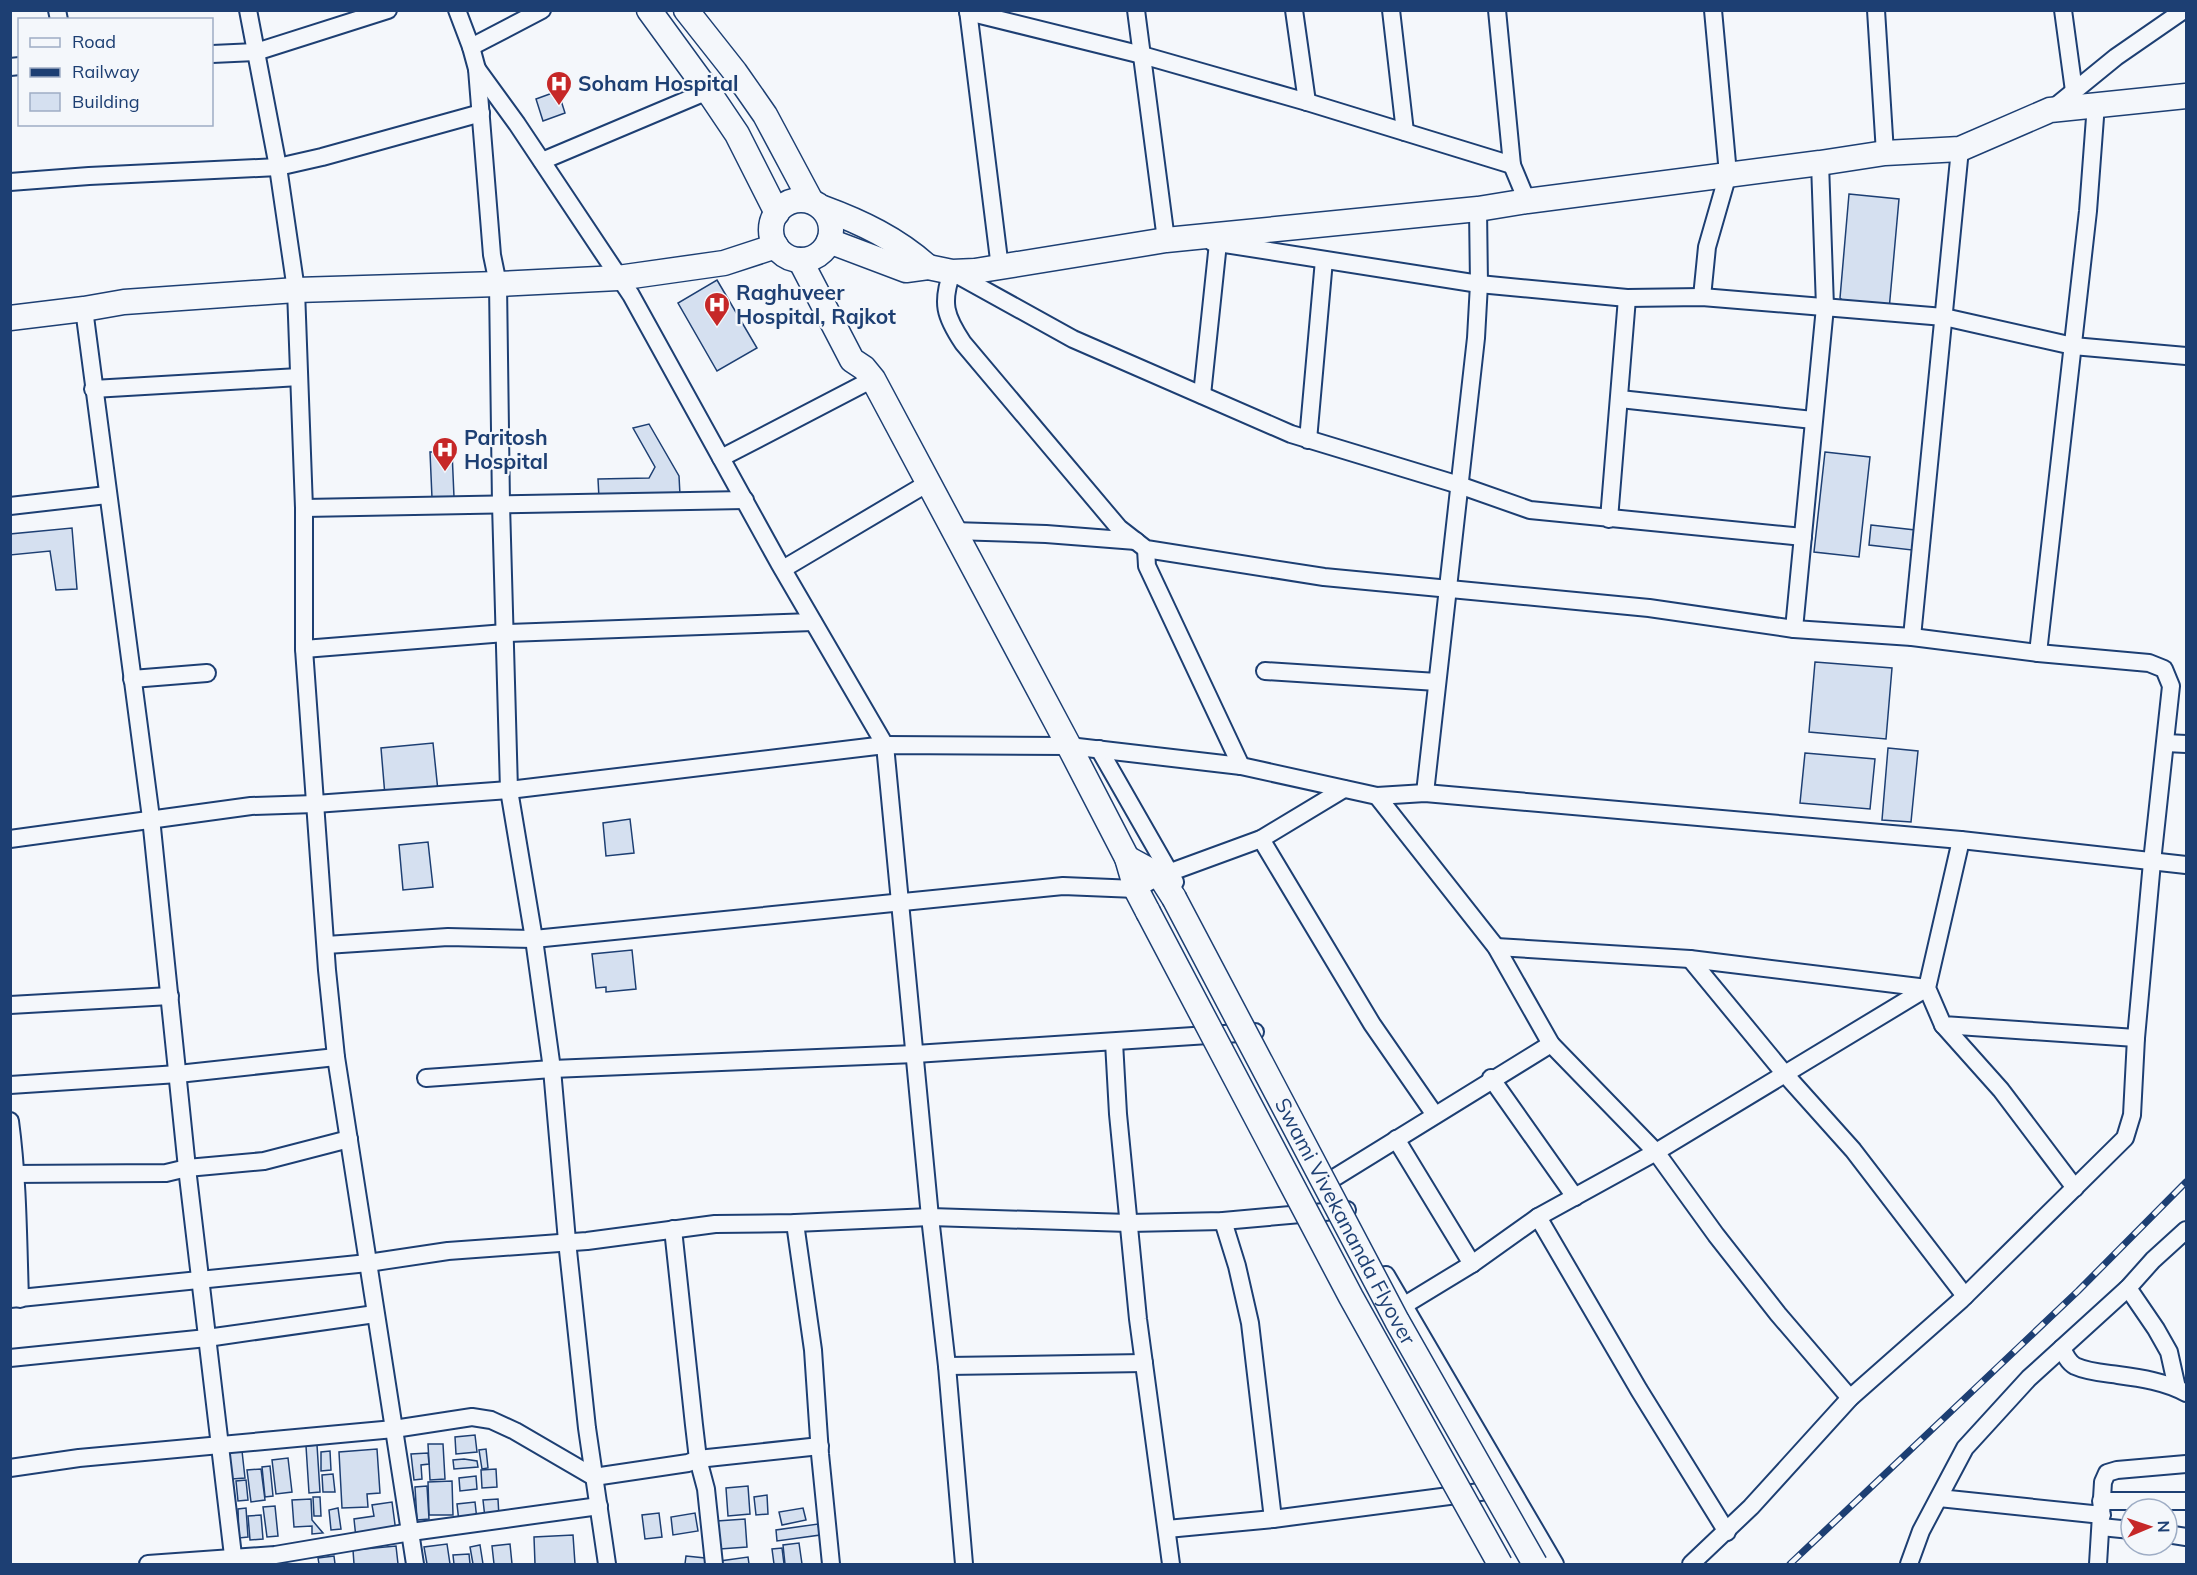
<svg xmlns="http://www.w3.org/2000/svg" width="2197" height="1575" font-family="Mulish,sans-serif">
<rect width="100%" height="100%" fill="#f4f7fb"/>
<g fill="#d5e0f0" stroke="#1d3f73" stroke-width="1.5">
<path d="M 558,91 L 565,113 L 543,121 L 536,99 Z"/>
<path d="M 1849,194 L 1899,199 L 1889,310 L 1849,306 L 1840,298 Z"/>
<path d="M 717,280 L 757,348 L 717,371 L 678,303 Z"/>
<path d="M 649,424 L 679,476 L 680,495 L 599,498 L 598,479 L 649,478 L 655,467 L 633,428 Z"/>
<path d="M 452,451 L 454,497 L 432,498 L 430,452 Z"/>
<path d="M 1825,452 L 1870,457 L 1859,557 L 1814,552 Z"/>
<path d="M 1871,525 L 1915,530 L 1912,550 L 1869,545 Z"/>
<path d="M 72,528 L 77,589 L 56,590 L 50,551 L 10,555 L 10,534 Z"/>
<path d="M 1815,662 L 1892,668 L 1886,739 L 1809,732 Z"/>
<path d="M 433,743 L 438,791 L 385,796 L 381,748 Z"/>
<path d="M 1888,748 L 1918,751 L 1911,822 L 1882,820 Z"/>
<path d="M 1805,753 L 1875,759 L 1870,809 L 1800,803 Z"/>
<path d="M 630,819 L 634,853 L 606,856 L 603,823 Z"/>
<path d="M 428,842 L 433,887 L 403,890 L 399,845 Z"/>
<path d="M 632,950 L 636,989 L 606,992 L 606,987 L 596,988 L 592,954 Z"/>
<path d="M 475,1435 L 477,1452 L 456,1454 L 455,1437 Z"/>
<path d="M 428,1444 L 443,1444 L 445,1479 L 430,1480 Z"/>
<path d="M 317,1445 L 320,1492 L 309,1493 L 306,1446 Z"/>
<path d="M 377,1449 L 380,1493 L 367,1494 L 368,1507 L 342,1508 L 339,1452 Z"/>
<path d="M 486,1449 L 488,1468 L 482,1469 L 479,1450 Z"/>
<path d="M 242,1451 L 245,1478 L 232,1479 L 229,1452 Z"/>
<path d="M 330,1451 L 331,1470 L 321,1471 L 321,1452 Z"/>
<path d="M 428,1453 L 429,1464 L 421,1465 L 422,1479 L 414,1480 L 411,1454 Z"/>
<path d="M 288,1458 L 292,1492 L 276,1494 L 272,1460 Z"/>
<path d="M 464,1459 L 477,1461 L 478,1467 L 454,1469 L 453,1460 Z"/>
<path d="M 270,1466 L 273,1496 L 265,1497 L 262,1467 Z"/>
<path d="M 261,1469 L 265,1500 L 251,1502 L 247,1470 Z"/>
<path d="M 496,1469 L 497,1487 L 482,1488 L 481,1470 Z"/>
<path d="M 333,1474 L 335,1492 L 323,1492 L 322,1475 Z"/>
<path d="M 476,1476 L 477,1489 L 460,1491 L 459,1478 Z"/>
<path d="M 246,1480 L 248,1500 L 238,1501 L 236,1481 Z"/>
<path d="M 452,1481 L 453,1515 L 429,1515 L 428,1482 Z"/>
<path d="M 427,1486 L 429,1519 L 417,1520 L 415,1487 Z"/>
<path d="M 748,1486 L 750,1514 L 728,1516 L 726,1488 Z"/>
<path d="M 767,1495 L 768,1514 L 756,1515 L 754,1497 Z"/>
<path d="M 313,1497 L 320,1497 L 321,1516 L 314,1516 Z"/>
<path d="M 311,1499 L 312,1520 L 323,1533 L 312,1534 L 312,1526 L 294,1527 L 292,1500 Z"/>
<path d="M 498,1499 L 499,1517 L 485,1518 L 483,1500 Z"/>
<path d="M 392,1502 L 396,1532 L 356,1538 L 354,1519 L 374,1516 L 372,1505 Z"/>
<path d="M 475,1502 L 477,1520 L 459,1522 L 457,1504 Z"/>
<path d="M 275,1506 L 278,1536 L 267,1537 L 263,1507 Z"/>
<path d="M 246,1508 L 248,1537 L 239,1538 L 238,1509 Z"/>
<path d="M 338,1508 L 341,1529 L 331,1530 L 329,1510 Z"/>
<path d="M 803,1508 L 806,1520 L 782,1525 L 779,1512 Z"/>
<path d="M 659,1513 L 662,1537 L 645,1539 L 642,1515 Z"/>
<path d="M 695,1513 L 698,1531 L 673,1535 L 671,1517 Z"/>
<path d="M 261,1515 L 263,1539 L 250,1540 L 248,1516 Z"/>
<path d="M 745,1519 L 747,1547 L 720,1549 L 717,1521 Z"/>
<path d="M 818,1524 L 820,1535 L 777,1541 L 776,1530 Z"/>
<path d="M 573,1535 L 575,1564 L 535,1564 L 534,1537 Z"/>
<path d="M 799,1543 L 802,1564 L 785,1564 L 783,1545 Z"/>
<path d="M 447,1544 L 450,1564 L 427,1564 L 424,1547 Z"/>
<path d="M 510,1544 L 512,1564 L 494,1564 L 492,1546 Z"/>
<path d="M 480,1545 L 483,1564 L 473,1564 L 470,1547 Z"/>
<path d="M 396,1546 L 398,1564 L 354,1564 L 353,1550 Z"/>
<path d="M 782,1548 L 784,1564 L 774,1564 L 772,1549 Z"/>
<path d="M 469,1554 L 470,1564 L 454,1564 L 453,1555 Z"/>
<path d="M 334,1556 L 335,1564 L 319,1564 L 318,1558 Z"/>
<path d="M 686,1556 L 705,1558 L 705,1564 L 685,1564 Z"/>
<path d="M 748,1557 L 749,1564 L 720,1564 L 720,1561 Z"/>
</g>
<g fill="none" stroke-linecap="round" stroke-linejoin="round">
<defs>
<g id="street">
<path d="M 57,10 L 59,20"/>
<path d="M 248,10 L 278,167 L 296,290 L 304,508 L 304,649 L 327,970 L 336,1057 L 415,1564"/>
<path d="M 457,10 L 471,47 L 477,69 L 492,255 L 498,284 L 501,504 L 509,790 L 534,939 L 552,1069 L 567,1241 L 587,1428 L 607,1564"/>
<path d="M 968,10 L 1000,268"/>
<path d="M 1136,10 L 1166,240"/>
<path d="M 1294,10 L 1307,102"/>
<path d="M 1391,10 L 1405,132"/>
<path d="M 1497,10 L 1512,165 L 1527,201"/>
<path d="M 1876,10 L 1885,153"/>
<path d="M 2063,10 L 2074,91"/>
<path d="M 968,12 L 1142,55 L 1307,102 L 1512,165"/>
<path d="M 471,47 L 542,10"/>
<path d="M 212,54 L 256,52 L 388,10"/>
<path d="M 10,67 L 20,66"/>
<path d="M 477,69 L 517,124 L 631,295 L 779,563 L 885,745 L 930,1217 L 947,1366 L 964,1564"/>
<path d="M 2051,110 L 2116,57 L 2184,10"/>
<path d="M 542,161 L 708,91"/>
<path d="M 10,182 L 89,176 L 278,167 L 322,157 L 481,113"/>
<path d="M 1212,242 L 1479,284 L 1627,298 L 1702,297 L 1944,317 L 2073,346 L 2186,356"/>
<path d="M 1702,297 L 1707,247 L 1728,174 L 1713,10"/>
<path d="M 84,309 L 151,818 L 187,1168 L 234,1564"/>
<path d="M 93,389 L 299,377"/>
<path d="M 1202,395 L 1218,243"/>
<path d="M 1620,399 L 1813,420"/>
<path d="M 1308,440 L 1324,260"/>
<path d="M 721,458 L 873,379"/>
<path d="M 10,506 L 107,495"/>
<path d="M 304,508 L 745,500"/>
<path d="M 1609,519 L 1627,298"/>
<path d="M 953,531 L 1046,534 L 1136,541"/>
<path d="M 1146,549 L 1147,566 L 1241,766"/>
<path d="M 783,569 L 928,483"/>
<path d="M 1794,629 L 1825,307 L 1820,163"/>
<path d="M 1912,637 L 1960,149"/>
<path d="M 304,649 L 505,633 L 813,622"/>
<path d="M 2038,653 L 2088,211 L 2096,104"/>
<path d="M 1265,671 L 1437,682"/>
<path d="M 132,679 L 207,673"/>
<path d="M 2166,743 L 2186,744"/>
<path d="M 1099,749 L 1175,882"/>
<path d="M 1425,793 L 1476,338 L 1479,284 L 1478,209"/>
<path d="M 1377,796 L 1496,947 L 1551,1044 L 1656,1152 L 1716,1235 L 1778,1314 L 1850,1398"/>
<path d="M 10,839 L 251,806 L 315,804 L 509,790 L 885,745 L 1069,746 L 1241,766 L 1377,796 L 1425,793 L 1961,840 L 2186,865"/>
<path d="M 1261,839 L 1372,1024 L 1435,1115"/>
<path d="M 1961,840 L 1927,988 L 1943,1025 L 2136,1038"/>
<path d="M 326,945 L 448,937 L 534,939 L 1063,886 L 1136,889 L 1160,876 L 1261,839 L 1344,789"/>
<path d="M 1496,947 L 1690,959 L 1927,988"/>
<path d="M 1690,959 L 1784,1073 L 1853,1150 L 1965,1296"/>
<path d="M 10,1005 L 170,996"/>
<path d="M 1943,1025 L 2001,1090 L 2075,1188"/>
<path d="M 1114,1042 L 1118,1114 L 1138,1319 L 1171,1564"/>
<path d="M 426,1078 L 552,1069 L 915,1054 L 1255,1032"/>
<path d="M 1491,1078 L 1575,1197"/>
<path d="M 10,1085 L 178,1074 L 336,1057"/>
<path d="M 10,1121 C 18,1180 18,1240 20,1299"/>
<path d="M 1396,1139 L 1472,1264"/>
<path d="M 10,1174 L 166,1173 L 187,1168 L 264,1161 L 349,1139"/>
<path d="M 1334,1178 L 1551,1044"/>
<path d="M 1538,1217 L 1639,1390 L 1727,1532"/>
<path d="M 1223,1221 L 1237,1266 L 1250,1323 L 1273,1519"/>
<path d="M 795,1223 L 813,1350 L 820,1454 L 831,1564"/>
<path d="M 673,1229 L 694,1425 L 698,1459 L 706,1489 L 714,1564"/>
<path d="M 1386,1275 L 1555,1564"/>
<path d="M 2128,1288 L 2156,1329 L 2169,1352 L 2177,1388"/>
<path d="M 10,1299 L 368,1263 L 448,1251 L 587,1241 L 715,1224 L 795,1223 L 930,1217 L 1129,1223 L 1223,1221 L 1347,1210"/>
<path d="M 1403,1306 L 1472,1264 L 1538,1217 L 1656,1152 L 1927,988"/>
<path d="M 2062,1348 C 2065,1355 2068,1362 2075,1366 C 2088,1372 2104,1373 2118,1375 C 2141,1378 2166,1382 2186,1393"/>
<path d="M 10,1358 L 207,1338 L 375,1314"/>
<path d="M 947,1366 L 1144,1363"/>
<path d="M 10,1468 L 79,1458 L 394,1429 L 472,1417 L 491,1420 L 515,1431 L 594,1477 L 688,1463 L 698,1459 L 820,1446"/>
<path d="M 1939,1498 L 2102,1515"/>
<path d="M 2101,1501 L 2186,1501"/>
<path d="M 2101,1527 L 2131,1530"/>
<path d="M 1167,1529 L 1273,1519 L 1503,1489"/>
<path d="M 2167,1534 L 2186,1537"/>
<path d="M 148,1564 L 275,1555 L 411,1532 L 599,1506"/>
<path d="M 1691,1564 L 1751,1507 L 1850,1398 L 1961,1300 L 2125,1138 L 2132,1115 L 2136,1038 L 2152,862 L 2171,686 L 2164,669 L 2149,663 L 2038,653 L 1912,637 L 1794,629 L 1649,608 L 1324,577 L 1146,549 L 1119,528 L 963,343 C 945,316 941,303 952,272 L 1073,339 L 1291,434 L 1459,485 L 1530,510 L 1803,537"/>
<path d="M 1909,1564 L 1921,1531 L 1965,1448 L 2029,1378 L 2128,1288 L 2153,1260 L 2186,1230"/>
<path d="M 2098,1564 L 2103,1482 L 2107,1473 L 2117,1470 L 2186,1464"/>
</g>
<g id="secondary">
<path d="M 649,10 L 708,91 L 737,134 L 777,213"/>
<path d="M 686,10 L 735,72 L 765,115 L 811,201"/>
<circle cx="801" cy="230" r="30"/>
<path d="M 823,208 C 861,222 897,239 928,267"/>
<path d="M 829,241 L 906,270 L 928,267 L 952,272 L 975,271 L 1166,240 L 1478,209 L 1527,201 L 1820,163 L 1885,153 L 1960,149 L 2050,110 L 2186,96"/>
<path d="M 800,260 L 852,360 L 864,368 L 873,379 L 1069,746 L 1127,858 L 1136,889 L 1148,912"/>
<path d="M 10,318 L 84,309 L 124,302 L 296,290 L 498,284 L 618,278 L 724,263 L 776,246"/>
<path d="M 1127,858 L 1160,876 L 1174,898"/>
</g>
</defs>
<use href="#street" stroke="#1d3f73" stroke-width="20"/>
<use href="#secondary" stroke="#1d3f73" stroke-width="27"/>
<use href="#street" stroke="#f4f7fb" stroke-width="16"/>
<use href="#secondary" stroke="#f4f7fb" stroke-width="24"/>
<defs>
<path id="rail" d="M 1790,1564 L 2078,1291 L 2186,1182"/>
</defs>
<use href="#rail" stroke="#1d3f73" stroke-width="7"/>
<use href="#rail" stroke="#f4f7fb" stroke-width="4.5" stroke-dasharray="14" stroke-linecap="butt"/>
<defs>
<g id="secondary-bridge">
<path id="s1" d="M 1174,898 L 1397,1321 L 1535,1564"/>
<path d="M 1148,912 L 1351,1297 L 1500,1564"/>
</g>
</defs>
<use href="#secondary-bridge" stroke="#1d3f73" stroke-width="27" stroke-linecap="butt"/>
<use href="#secondary-bridge" stroke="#f4f7fb" stroke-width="24"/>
</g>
<defs>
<symbol id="hospital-pin" viewBox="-11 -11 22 30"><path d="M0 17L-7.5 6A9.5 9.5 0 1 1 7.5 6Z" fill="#c62828" stroke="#f4f7fb"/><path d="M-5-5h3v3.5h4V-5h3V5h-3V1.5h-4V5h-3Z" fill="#fff"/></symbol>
</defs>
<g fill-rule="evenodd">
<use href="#hospital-pin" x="544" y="69" width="30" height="40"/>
<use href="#hospital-pin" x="702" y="290" width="30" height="40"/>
<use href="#hospital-pin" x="430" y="435" width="30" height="40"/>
</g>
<g text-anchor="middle" stroke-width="4.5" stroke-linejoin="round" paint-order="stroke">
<g font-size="21" font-weight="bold" fill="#1d3f73" stroke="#f4f7fb" text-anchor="start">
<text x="578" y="91">Soham Hospital</text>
<text x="736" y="300">Raghuveer<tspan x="736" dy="24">Hospital, Rajkot</tspan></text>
<text x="464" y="445">Paritosh<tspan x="464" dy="24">Hospital</tspan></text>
</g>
<g font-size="21" fill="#1d3f73" stroke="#f4f7fb">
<text dy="7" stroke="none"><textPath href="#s1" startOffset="366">Swami Vivekananda Flyover</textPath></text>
</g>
</g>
<rect width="2197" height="1575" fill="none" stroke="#1d3f73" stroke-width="24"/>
<rect x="18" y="18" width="195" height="108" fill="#f4f7fb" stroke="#9eadc5" stroke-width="1.5"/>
<rect x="30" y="38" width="30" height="9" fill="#f4f7fb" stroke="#9eadc5" stroke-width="1.5"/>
<text x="72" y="48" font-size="18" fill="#1d3f73">Road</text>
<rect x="30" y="68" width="30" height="9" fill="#1d3f73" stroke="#9eadc5" stroke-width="1.5"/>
<text x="72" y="78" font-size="18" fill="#1d3f73">Railway</text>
<rect x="30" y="93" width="30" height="18" fill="#d5e0f0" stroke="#9eadc5" stroke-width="1.5"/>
<text x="72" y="108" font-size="18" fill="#1d3f73">Building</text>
<g transform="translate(2149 1527) rotate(88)"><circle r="28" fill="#f4f7fb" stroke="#9eadc5" stroke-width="1.5"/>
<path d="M0-4.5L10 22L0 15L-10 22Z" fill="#c62828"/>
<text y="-9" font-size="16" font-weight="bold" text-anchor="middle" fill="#1d3f73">N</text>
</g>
</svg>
